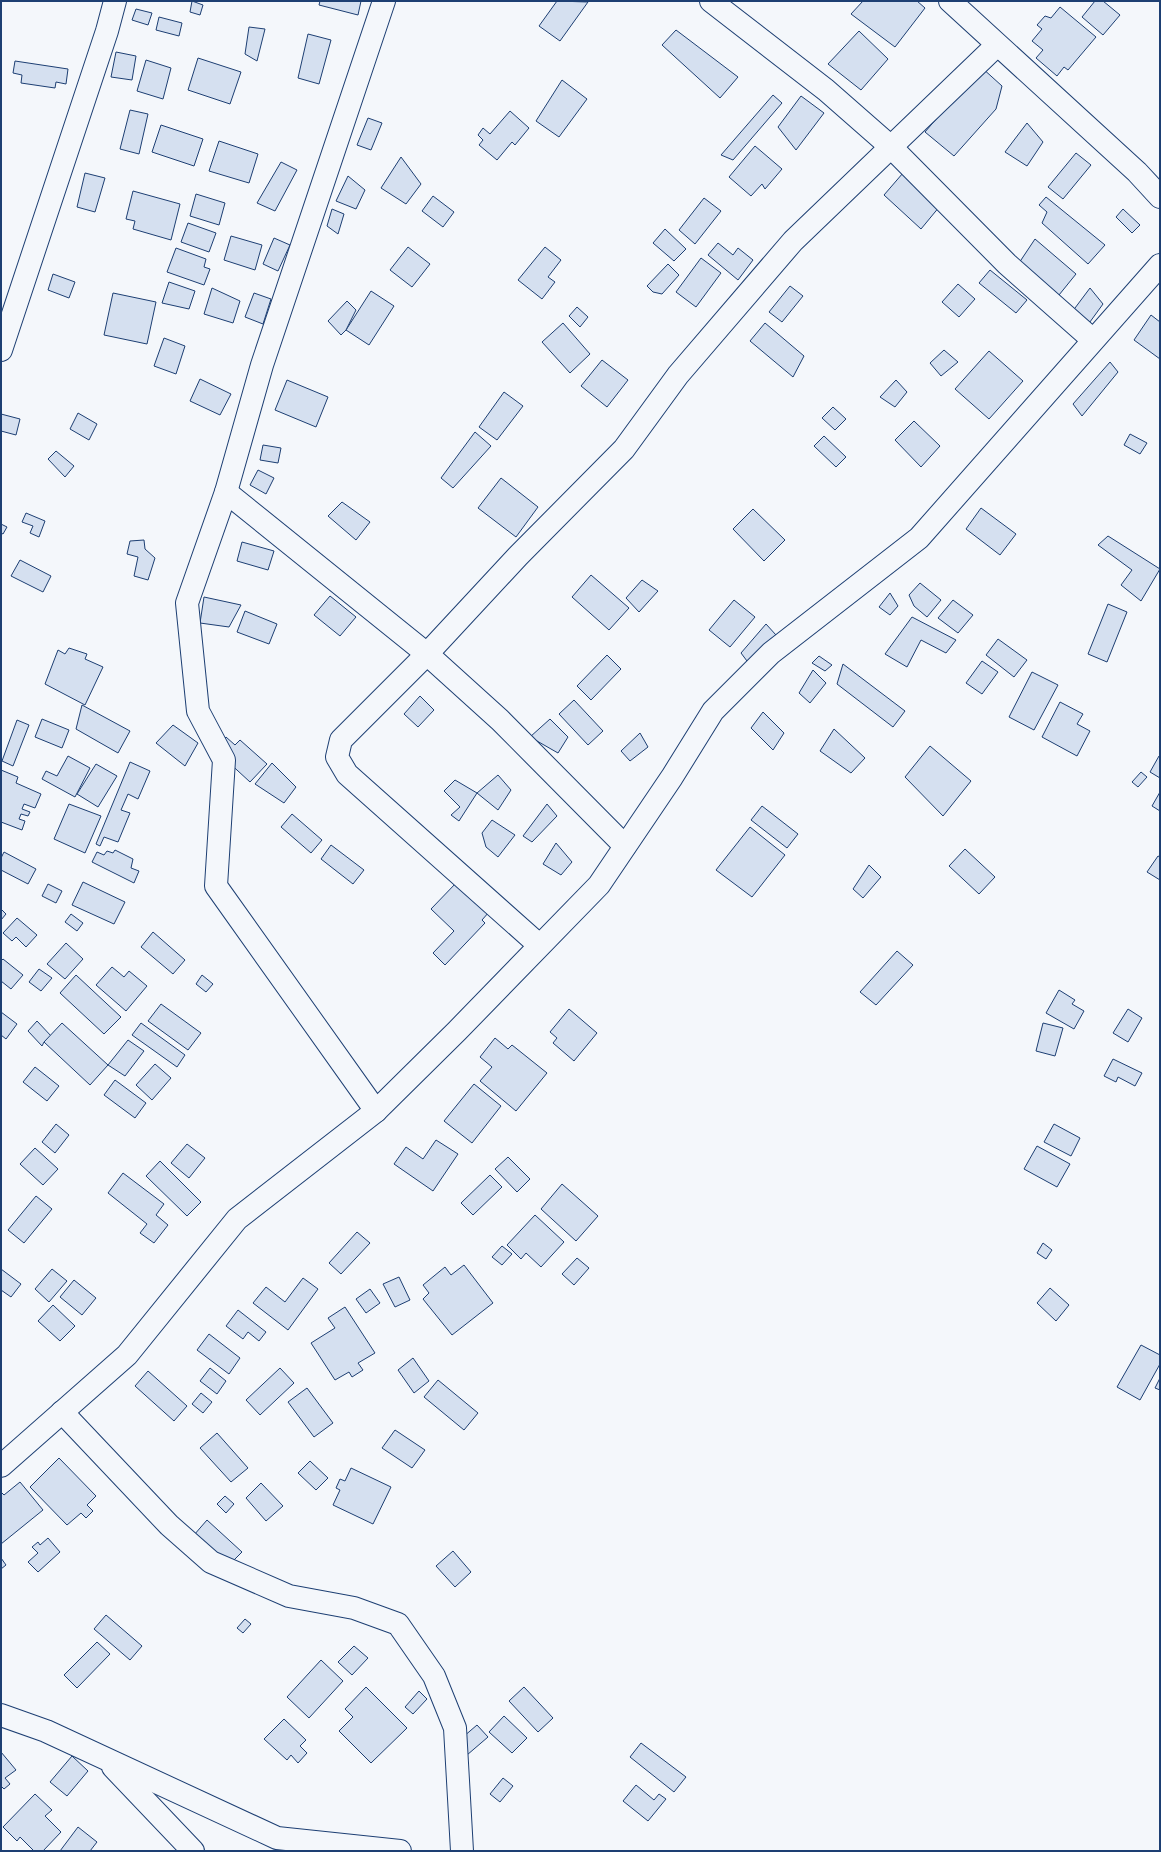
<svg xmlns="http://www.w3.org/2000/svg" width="1161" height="1852" font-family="'Public Sans',sans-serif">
<rect width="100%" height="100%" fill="#f4f7fb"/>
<g fill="#d5e0f0" stroke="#1d3f73">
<path d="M 192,1 L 203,5 L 200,15 L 190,12 Z"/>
<path d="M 320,1 L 361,1 L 358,15 L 319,5 Z"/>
<path d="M 557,1 L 588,2 L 560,41 L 539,26 Z"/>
<path d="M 863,1 L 917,1 L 925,8 L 895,47 L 851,14 Z"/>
<path d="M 1095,1 L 1103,1 L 1120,15 L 1103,35 L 1082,17 Z"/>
<path d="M 1060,7 L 1096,37 L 1068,70 L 1064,67 L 1057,76 L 1036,58 L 1043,50 L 1032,41 L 1042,29 L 1037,25 L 1045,16 L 1051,18 Z"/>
<path d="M 136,9 L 152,13 L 148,25 L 132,20 Z"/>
<path d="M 159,17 L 182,23 L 179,36 L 156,30 Z"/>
<path d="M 249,27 L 265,29 L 257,61 L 245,54 Z"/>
<path d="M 676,30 L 738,77 L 720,98 L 662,45 Z"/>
<path d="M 859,31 L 888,59 L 861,90 L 828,64 Z"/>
<path d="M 308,34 L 331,40 L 319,84 L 298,78 Z"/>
<path d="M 116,52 L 136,56 L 132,80 L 111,77 Z"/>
<path d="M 198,58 L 241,72 L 230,104 L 188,90 Z"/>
<path d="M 146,60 L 171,68 L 163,99 L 137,91 Z"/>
<path d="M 15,61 L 68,69 L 66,84 L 56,82 L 55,88 L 21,83 L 22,75 L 13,73 Z"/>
<path d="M 981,67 L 1002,86 L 996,109 L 954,156 L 925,132 Z"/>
<path d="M 562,80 L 587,99 L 559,137 L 536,121 Z"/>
<path d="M 773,95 L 782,103 L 733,160 L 721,155 Z"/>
<path d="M 801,96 L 824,113 L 796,150 L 778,127 Z"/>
<path d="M 130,110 L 148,114 L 139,154 L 120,149 Z"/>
<path d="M 510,111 L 529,128 L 515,145 L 512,142 L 497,160 L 479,145 L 483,140 L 478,135 L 483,128 L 490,134 Z"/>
<path d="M 368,118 L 382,123 L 371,150 L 357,145 Z"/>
<path d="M 1027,123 L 1043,142 L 1027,166 L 1005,152 Z"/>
<path d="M 161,125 L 203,139 L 194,166 L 152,152 Z"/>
<path d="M 219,141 L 258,154 L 249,183 L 209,171 Z"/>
<path d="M 755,146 L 782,169 L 765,189 L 762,184 L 751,196 L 729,177 Z"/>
<path d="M 1076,153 L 1091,165 L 1063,199 L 1048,187 Z"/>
<path d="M 401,157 L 421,184 L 406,204 L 381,188 Z"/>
<path d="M 281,162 L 297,170 L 275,211 L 257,203 Z"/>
<path d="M 85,173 L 105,178 L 95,212 L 77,207 Z"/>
<path d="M 903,173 L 940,206 L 921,229 L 884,195 Z"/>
<path d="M 348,176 L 365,190 L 356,209 L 336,201 Z"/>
<path d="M 133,191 L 180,204 L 171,240 L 133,229 L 135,221 L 126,219 Z"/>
<path d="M 196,194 L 225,203 L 219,225 L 190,216 Z"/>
<path d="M 433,196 L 454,212 L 443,227 L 422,211 Z"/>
<path d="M 1046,197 L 1105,245 L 1088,264 L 1042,223 L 1047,212 L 1039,205 Z"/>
<path d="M 704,198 L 721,211 L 695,244 L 679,230 Z"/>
<path d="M 332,209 L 344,214 L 338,234 L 327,226 Z"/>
<path d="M 1123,209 L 1140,225 L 1132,233 L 1116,217 Z"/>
<path d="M 188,223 L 216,233 L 209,252 L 181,242 Z"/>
<path d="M 665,229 L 686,249 L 674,261 L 653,243 Z"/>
<path d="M 231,236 L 262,245 L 255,270 L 224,260 Z"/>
<path d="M 274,238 L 290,245 L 278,271 L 263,264 Z"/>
<path d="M 1035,239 L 1076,274 L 1059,295 L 1019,263 Z"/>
<path d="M 718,243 L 733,255 L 738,248 L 753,260 L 738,280 L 708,255 Z"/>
<path d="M 408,247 L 430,264 L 412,287 L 390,270 Z"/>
<path d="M 545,247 L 561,260 L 548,277 L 555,282 L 542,299 L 518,280 Z"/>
<path d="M 176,248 L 206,259 L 204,267 L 210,269 L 204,285 L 167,272 Z"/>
<path d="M 701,258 L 721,273 L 696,307 L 676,292 Z"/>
<path d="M 668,264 L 679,275 L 662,294 L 653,292 L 647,286 Z"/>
<path d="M 990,270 L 1027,300 L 1016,313 L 979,283 Z"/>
<path d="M 53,274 L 75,282 L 69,298 L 48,290 Z"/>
<path d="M 169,282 L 195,291 L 189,309 L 162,303 Z"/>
<path d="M 958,284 L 975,299 L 959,317 L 942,302 Z"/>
<path d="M 790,286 L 803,296 L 782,322 L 769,312 Z"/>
<path d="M 212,288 L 240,301 L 233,323 L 204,314 Z"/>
<path d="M 1090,288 L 1103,304 L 1087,326 L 1072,312 Z"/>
<path d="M 371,291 L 394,306 L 369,345 L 346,330 Z"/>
<path d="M 113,293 L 156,302 L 147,344 L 104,335 Z"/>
<path d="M 254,293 L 271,299 L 263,324 L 245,317 Z"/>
<path d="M 347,301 L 356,310 L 346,330 L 341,335 L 328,321 Z"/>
<path d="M 577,307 L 588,317 L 580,327 L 569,316 Z"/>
<path d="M 1151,315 L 1160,322 L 1160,359 L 1134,340 Z"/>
<path d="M 563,323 L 590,354 L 570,373 L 542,342 Z"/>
<path d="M 765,323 L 804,356 L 793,377 L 750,341 Z"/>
<path d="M 164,338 L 185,346 L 176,374 L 154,366 Z"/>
<path d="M 944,350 L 958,362 L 941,376 L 930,363 Z"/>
<path d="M 989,351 L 1023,381 L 989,419 L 955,389 Z"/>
<path d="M 602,360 L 628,380 L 607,407 L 581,386 Z"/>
<path d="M 1110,362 L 1118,372 L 1082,416 L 1073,404 Z"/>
<path d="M 200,379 L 231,394 L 220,415 L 190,401 Z"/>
<path d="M 287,380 L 328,397 L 316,427 L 275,410 Z"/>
<path d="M 896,380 L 907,392 L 895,407 L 880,397 Z"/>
<path d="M 504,392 L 523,406 L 497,440 L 479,427 Z"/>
<path d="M 833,407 L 846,419 L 835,430 L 822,418 Z"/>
<path d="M 78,413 L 97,424 L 89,440 L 70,429 Z"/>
<path d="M 1,414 L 20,419 L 16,435 L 1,431 Z"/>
<path d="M 914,421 L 940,446 L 921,467 L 895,440 Z"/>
<path d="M 475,432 L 491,446 L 453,488 L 441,478 Z"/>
<path d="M 1130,434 L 1147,443 L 1140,454 L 1124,445 Z"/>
<path d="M 824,436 L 846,457 L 836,467 L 814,446 Z"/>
<path d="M 263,445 L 281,448 L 278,463 L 260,460 Z"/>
<path d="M 56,451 L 74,466 L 65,477 L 48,459 Z"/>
<path d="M 258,470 L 274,478 L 266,494 L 250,485 Z"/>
<path d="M 501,478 L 538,507 L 516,537 L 478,508 Z"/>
<path d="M 342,502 L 370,522 L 356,540 L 328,516 Z"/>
<path d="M 981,508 L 1016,534 L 1000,555 L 966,529 Z"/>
<path d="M 753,509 L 785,540 L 764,561 L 733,529 Z"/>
<path d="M 26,513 L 45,521 L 39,537 L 30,533 L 33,526 L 22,522 Z"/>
<path d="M 1,524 L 7,527 L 3,534 L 1,533 Z"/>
<path d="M 1108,536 L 1160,569 L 1141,601 L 1121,585 L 1132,570 L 1098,545 Z"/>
<path d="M 144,540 L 145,549 L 155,558 L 148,580 L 134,576 L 138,557 L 127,554 L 130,541 Z"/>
<path d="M 242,542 L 274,551 L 268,570 L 237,561 Z"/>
<path d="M 20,560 L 51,576 L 43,592 L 11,576 Z"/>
<path d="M 591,575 L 629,608 L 609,630 L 572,597 Z"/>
<path d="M 642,580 L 658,591 L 639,612 L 626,598 Z"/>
<path d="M 920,583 L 941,600 L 927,617 L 914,606 L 909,595 Z"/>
<path d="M 890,593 L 898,606 L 890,615 L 879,607 Z"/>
<path d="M 330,596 L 356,617 L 340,636 L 314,615 Z"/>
<path d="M 204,597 L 241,605 L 229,627 L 200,623 Z"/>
<path d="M 734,600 L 755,617 L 730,647 L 709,630 Z"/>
<path d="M 953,600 L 973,615 L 958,633 L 938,618 Z"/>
<path d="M 1108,604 L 1127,612 L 1107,662 L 1088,654 Z"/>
<path d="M 245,611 L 277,624 L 269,644 L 237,632 Z"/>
<path d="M 912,617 L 956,640 L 946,653 L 921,640 L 907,667 L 885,654 Z"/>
<path d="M 766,624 L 776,635 L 747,661 L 741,653 Z"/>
<path d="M 998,639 L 1027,660 L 1014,677 L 986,655 Z"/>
<path d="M 69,648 L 87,654 L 85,659 L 103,667 L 85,705 L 45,684 L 58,650 L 65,654 Z"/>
<path d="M 607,655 L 621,669 L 591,700 L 577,686 Z"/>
<path d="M 819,656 L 832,665 L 825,671 L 812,663 Z"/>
<path d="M 982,661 L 998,672 L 982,694 L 966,683 Z"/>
<path d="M 843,664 L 905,711 L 893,727 L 837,684 Z"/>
<path d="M 813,670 L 826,683 L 810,703 L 799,693 Z"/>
<path d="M 1032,672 L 1058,685 L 1034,730 L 1009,717 Z"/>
<path d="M 420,696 L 434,710 L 418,727 L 404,714 Z"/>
<path d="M 574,700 L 603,731 L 588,745 L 559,714 Z"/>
<path d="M 1060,702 L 1083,714 L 1077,724 L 1090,731 L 1077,756 L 1042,737 Z"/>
<path d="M 82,705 L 130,731 L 118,753 L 76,729 Z"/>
<path d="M 763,712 L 784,733 L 773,750 L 751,728 Z"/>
<path d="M 42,719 L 69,730 L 62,748 L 35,737 Z"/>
<path d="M 550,719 L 568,737 L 558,753 L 530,737 Z"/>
<path d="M 17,720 L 29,725 L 13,766 L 2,761 Z"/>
<path d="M 173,725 L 198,743 L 185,766 L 156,743 Z"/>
<path d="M 834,729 L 865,758 L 851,773 L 820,751 Z"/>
<path d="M 640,733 L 648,747 L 630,761 L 621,751 Z"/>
<path d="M 226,737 L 235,745 L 240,740 L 267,764 L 250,782 L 225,759 L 218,746 Z"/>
<path d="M 930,746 L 971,781 L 943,816 L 905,777 Z"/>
<path d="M 68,756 L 90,768 L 75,797 L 42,779 L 46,771 L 57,776 Z"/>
<path d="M 1159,756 L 1160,756 L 1160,778 L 1150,772 Z"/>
<path d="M 130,762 L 150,771 L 138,799 L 128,794 L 121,810 L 130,813 L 118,842 L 104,837 L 100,846 L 96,844 Z"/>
<path d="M 272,763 L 296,787 L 284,803 L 255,784 Z"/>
<path d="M 96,764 L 117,776 L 98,807 L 77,794 Z"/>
<path d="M 1,770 L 18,777 L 16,783 L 41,794 L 35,808 L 24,804 L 22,809 L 30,812 L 28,816 L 21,814 L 19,819 L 25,821 L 22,830 L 1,822 Z"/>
<path d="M 1141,772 L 1147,777 L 1138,787 L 1132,782 Z"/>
<path d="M 498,775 L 511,790 L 498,810 L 477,793 Z"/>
<path d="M 455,780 L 477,793 L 459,821 L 451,815 L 460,807 L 444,791 Z"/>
<path d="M 1160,792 L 1160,811 L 1152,806 Z"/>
<path d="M 69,804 L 101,816 L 85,853 L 54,839 Z"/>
<path d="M 547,804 L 557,816 L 532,842 L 523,836 Z"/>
<path d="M 762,806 L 798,834 L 787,848 L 751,820 Z"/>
<path d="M 292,814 L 322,840 L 311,853 L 281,827 Z"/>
<path d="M 492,820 L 515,835 L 498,857 L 486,847 L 482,833 Z"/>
<path d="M 750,827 L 785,855 L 752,897 L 716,870 Z"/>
<path d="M 556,843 L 572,862 L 561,875 L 543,864 Z"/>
<path d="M 331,845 L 364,870 L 353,884 L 321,859 Z"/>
<path d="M 965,849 L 995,877 L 979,894 L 949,866 Z"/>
<path d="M 115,850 L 133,859 L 131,868 L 139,871 L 134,883 L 92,862 L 97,852 L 104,855 L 107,851 L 113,853 Z"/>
<path d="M 4,852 L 36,869 L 28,884 L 1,870 L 1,858 Z"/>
<path d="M 1158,856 L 1160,857 L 1160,880 L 1147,872 Z"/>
<path d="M 869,865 L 881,877 L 863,898 L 853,889 Z"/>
<path d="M 83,882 L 125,902 L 114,924 L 72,905 Z"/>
<path d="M 457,882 L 489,912 L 482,920 L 485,923 L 445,965 L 433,953 L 454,931 L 431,909 Z"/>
<path d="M 48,884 L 62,891 L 56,903 L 42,896 Z"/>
<path d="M 1,909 L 6,914 L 1,920 Z"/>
<path d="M 71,914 L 83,923 L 77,931 L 65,922 Z"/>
<path d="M 17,918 L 37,935 L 26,947 L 16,937 L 12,941 L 3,933 Z"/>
<path d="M 153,932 L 185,960 L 173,974 L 141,947 Z"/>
<path d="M 66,943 L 83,959 L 65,979 L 47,964 Z"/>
<path d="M 897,951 L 913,965 L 876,1005 L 860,992 Z"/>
<path d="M 3,959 L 23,975 L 11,989 L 1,981 L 1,961 Z"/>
<path d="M 112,967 L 124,977 L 129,971 L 147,986 L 126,1011 L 96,985 Z"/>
<path d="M 39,969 L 52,978 L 41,991 L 29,982 Z"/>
<path d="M 76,975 L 121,1017 L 104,1034 L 60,993 Z"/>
<path d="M 202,975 L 213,984 L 206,992 L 196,984 Z"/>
<path d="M 1059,990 L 1075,1000 L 1072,1004 L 1084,1011 L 1074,1029 L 1046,1013 Z"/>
<path d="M 161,1004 L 201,1033 L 188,1050 L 148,1021 Z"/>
<path d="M 569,1009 L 597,1033 L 574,1061 L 553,1043 L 557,1038 L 550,1032 Z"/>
<path d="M 1128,1009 L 1142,1018 L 1128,1042 L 1113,1033 Z"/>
<path d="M 1,1012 L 17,1024 L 6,1039 L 1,1035 Z"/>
<path d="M 37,1021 L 52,1037 L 44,1042 L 42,1046 L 28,1031 Z"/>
<path d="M 62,1023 L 108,1065 L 90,1085 L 44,1042 Z"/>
<path d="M 141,1023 L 185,1055 L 177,1067 L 132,1035 Z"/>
<path d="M 1043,1023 L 1063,1028 L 1055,1056 L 1036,1051 Z"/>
<path d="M 495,1038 L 508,1049 L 512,1045 L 547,1073 L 516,1111 L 480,1081 L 492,1067 L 480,1057 Z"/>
<path d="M 128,1040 L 144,1051 L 125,1076 L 108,1065 Z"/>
<path d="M 1113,1059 L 1142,1073 L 1135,1086 L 1118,1077 L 1116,1082 L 1104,1076 Z"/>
<path d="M 155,1064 L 171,1078 L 152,1100 L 136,1085 Z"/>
<path d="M 35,1067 L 59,1086 L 47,1101 L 23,1082 Z"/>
<path d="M 115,1080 L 146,1103 L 135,1118 L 104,1095 Z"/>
<path d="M 474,1084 L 501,1106 L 472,1143 L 444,1121 Z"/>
<path d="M 56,1124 L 69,1135 L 55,1153 L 42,1142 Z"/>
<path d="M 1054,1124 L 1080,1138 L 1071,1156 L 1044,1142 Z"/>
<path d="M 436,1140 L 458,1154 L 433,1191 L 394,1164 L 406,1147 L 423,1159 Z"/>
<path d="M 187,1144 L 205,1158 L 189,1178 L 171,1163 Z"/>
<path d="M 1037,1146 L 1070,1164 L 1057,1187 L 1024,1169 Z"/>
<path d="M 35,1148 L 58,1169 L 43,1185 L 20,1164 Z"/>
<path d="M 508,1157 L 530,1179 L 517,1192 L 495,1169 Z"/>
<path d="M 160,1161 L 201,1202 L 187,1216 L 146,1176 Z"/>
<path d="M 123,1173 L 164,1204 L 156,1215 L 168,1225 L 154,1243 L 140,1233 L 147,1224 L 108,1193 Z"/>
<path d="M 490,1175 L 502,1187 L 473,1215 L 461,1203 Z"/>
<path d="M 562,1184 L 598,1216 L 576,1241 L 541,1209 Z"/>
<path d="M 36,1196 L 52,1209 L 24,1243 L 8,1230 Z"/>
<path d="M 535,1215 L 564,1242 L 541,1267 L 526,1253 L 521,1259 L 507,1245 Z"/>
<path d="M 357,1232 L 370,1243 L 341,1274 L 329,1263 Z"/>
<path d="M 1043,1243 L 1052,1250 L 1046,1259 L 1037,1253 Z"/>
<path d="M 502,1246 L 512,1254 L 502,1265 L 492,1257 Z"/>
<path d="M 577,1258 L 589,1268 L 574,1285 L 562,1274 Z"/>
<path d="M 464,1265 L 493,1303 L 452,1335 L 423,1299 L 429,1293 L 423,1285 L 445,1267 L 451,1275 Z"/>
<path d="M 1,1269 L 21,1284 L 11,1297 L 1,1290 Z"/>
<path d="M 52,1269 L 67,1281 L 49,1302 L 35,1289 Z"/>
<path d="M 399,1277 L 410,1300 L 395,1307 L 383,1284 Z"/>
<path d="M 303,1278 L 318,1289 L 288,1330 L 253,1303 L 266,1287 L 285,1302 Z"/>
<path d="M 74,1280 L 96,1298 L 82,1315 L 60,1297 Z"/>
<path d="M 1050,1288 L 1069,1305 L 1056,1321 L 1037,1303 Z"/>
<path d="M 370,1289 L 380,1303 L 366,1313 L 356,1299 Z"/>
<path d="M 53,1305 L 75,1326 L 60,1341 L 38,1321 Z"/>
<path d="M 345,1307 L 375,1353 L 358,1363 L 363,1370 L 352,1377 L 349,1372 L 335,1380 L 311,1343 L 335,1328 L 328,1318 Z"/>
<path d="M 238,1310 L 266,1332 L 259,1341 L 248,1332 L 243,1339 L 226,1326 Z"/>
<path d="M 209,1334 L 240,1358 L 229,1374 L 197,1350 Z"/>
<path d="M 1141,1345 L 1160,1355 L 1160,1364 L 1140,1400 L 1117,1387 Z"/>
<path d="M 413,1358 L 429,1381 L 414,1393 L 398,1370 Z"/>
<path d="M 210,1368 L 226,1381 L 217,1394 L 200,1381 Z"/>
<path d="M 280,1368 L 294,1383 L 260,1415 L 246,1400 Z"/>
<path d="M 148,1371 L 187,1406 L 174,1421 L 135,1386 Z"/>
<path d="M 1160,1378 L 1160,1390 L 1155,1388 Z"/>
<path d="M 438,1380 L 478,1413 L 464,1430 L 424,1397 Z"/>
<path d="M 307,1388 L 333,1423 L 314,1437 L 288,1402 Z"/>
<path d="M 201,1393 L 212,1402 L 203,1413 L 192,1404 Z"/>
<path d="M 395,1430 L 425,1450 L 412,1468 L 382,1448 Z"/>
<path d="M 217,1433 L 248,1468 L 231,1482 L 200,1448 Z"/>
<path d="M 59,1458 L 96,1496 L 87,1505 L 93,1511 L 86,1518 L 81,1513 L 67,1525 L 30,1487 Z"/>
<path d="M 310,1461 L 328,1478 L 316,1490 L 298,1473 Z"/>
<path d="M 351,1468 L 391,1487 L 373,1524 L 333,1505 L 340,1490 L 336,1488 L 340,1479 L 345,1481 Z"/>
<path d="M 20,1482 L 43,1510 L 1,1544 L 1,1492 L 4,1495 Z"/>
<path d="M 261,1483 L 283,1506 L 266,1521 L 246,1498 Z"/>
<path d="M 225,1496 L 234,1504 L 226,1513 L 217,1504 Z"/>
<path d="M 207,1520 L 242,1552 L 227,1567 L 194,1535 Z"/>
<path d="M 48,1538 L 60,1552 L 38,1572 L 28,1562 L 38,1553 L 32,1547 L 38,1542 L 40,1545 Z"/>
<path d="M 453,1551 L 471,1572 L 455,1587 L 436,1566 Z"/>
<path d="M 1,1558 L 6,1565 L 1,1569 Z"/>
<path d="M 106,1615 L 142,1646 L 130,1660 L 94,1629 Z"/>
<path d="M 245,1619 L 251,1624 L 243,1633 L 237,1628 Z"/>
<path d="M 97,1642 L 110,1654 L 77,1688 L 64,1675 Z"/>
<path d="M 354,1646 L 368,1658 L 352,1675 L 338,1662 Z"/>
<path d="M 321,1660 L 343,1681 L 309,1718 L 287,1697 Z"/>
<path d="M 366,1687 L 407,1728 L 371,1763 L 339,1731 L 353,1717 L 345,1709 Z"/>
<path d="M 524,1687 L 553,1718 L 538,1732 L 509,1701 Z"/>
<path d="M 419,1691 L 427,1699 L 413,1714 L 405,1707 Z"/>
<path d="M 504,1716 L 527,1738 L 512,1753 L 489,1732 Z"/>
<path d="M 284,1719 L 306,1740 L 300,1746 L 307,1753 L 298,1763 L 291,1755 L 287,1760 L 264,1739 Z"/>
<path d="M 477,1725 L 488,1737 L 467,1755 L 456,1743 Z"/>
<path d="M 641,1743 L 686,1777 L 674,1792 L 630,1757 Z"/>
<path d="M 1,1752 L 16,1770 L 5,1778 L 10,1784 L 4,1789 L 1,1786 Z"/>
<path d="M 72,1756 L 88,1771 L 67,1796 L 50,1782 Z"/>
<path d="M 503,1778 L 513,1786 L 500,1802 L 490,1794 Z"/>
<path d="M 636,1785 L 654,1800 L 659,1794 L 666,1799 L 648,1821 L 623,1801 Z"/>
<path d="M 35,1794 L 52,1810 L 45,1816 L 61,1832 L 43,1851 L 34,1851 L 20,1837 L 17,1841 L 3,1827 Z"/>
<path d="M 78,1827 L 97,1842 L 90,1851 L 60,1851 Z"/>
</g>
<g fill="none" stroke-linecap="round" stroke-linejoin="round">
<defs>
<g id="minor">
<path d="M 711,1 L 826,90 L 891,147 L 1007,264 L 1093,340"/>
<path d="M 950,1 L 1137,172 L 1160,197"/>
<path d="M 1,350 L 107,31 L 115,1"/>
<path d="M 226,492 L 427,654 L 500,720 L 625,846"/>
<path d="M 539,945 L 347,774 L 337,757 L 341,740 L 427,654 L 518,556 L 624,449 L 678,375 L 793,241 L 997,45"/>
<path d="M 376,1111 L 216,886 L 224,760 L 198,711 L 187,603 L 226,492 L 262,365 L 384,1"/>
<path d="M 62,1412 L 169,1525 L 211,1562 L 289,1596 L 354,1608 L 398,1624 L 434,1676 L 455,1728 L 462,1851"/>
<path d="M 1,1466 L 127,1355 L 237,1219 L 376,1111 L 457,1031 L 599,885 L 672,777 L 713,711 L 771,653 L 919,538 L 1160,265"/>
<path d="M 1,1715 L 46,1731 L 277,1838 L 400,1851"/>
<path d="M 113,1767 L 193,1851"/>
</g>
</defs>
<use href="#minor" stroke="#1d3f73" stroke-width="24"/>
<use href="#minor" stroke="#f4f7fb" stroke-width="22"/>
</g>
<rect width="1161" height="1852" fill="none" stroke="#1d3f73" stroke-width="4"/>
</svg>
